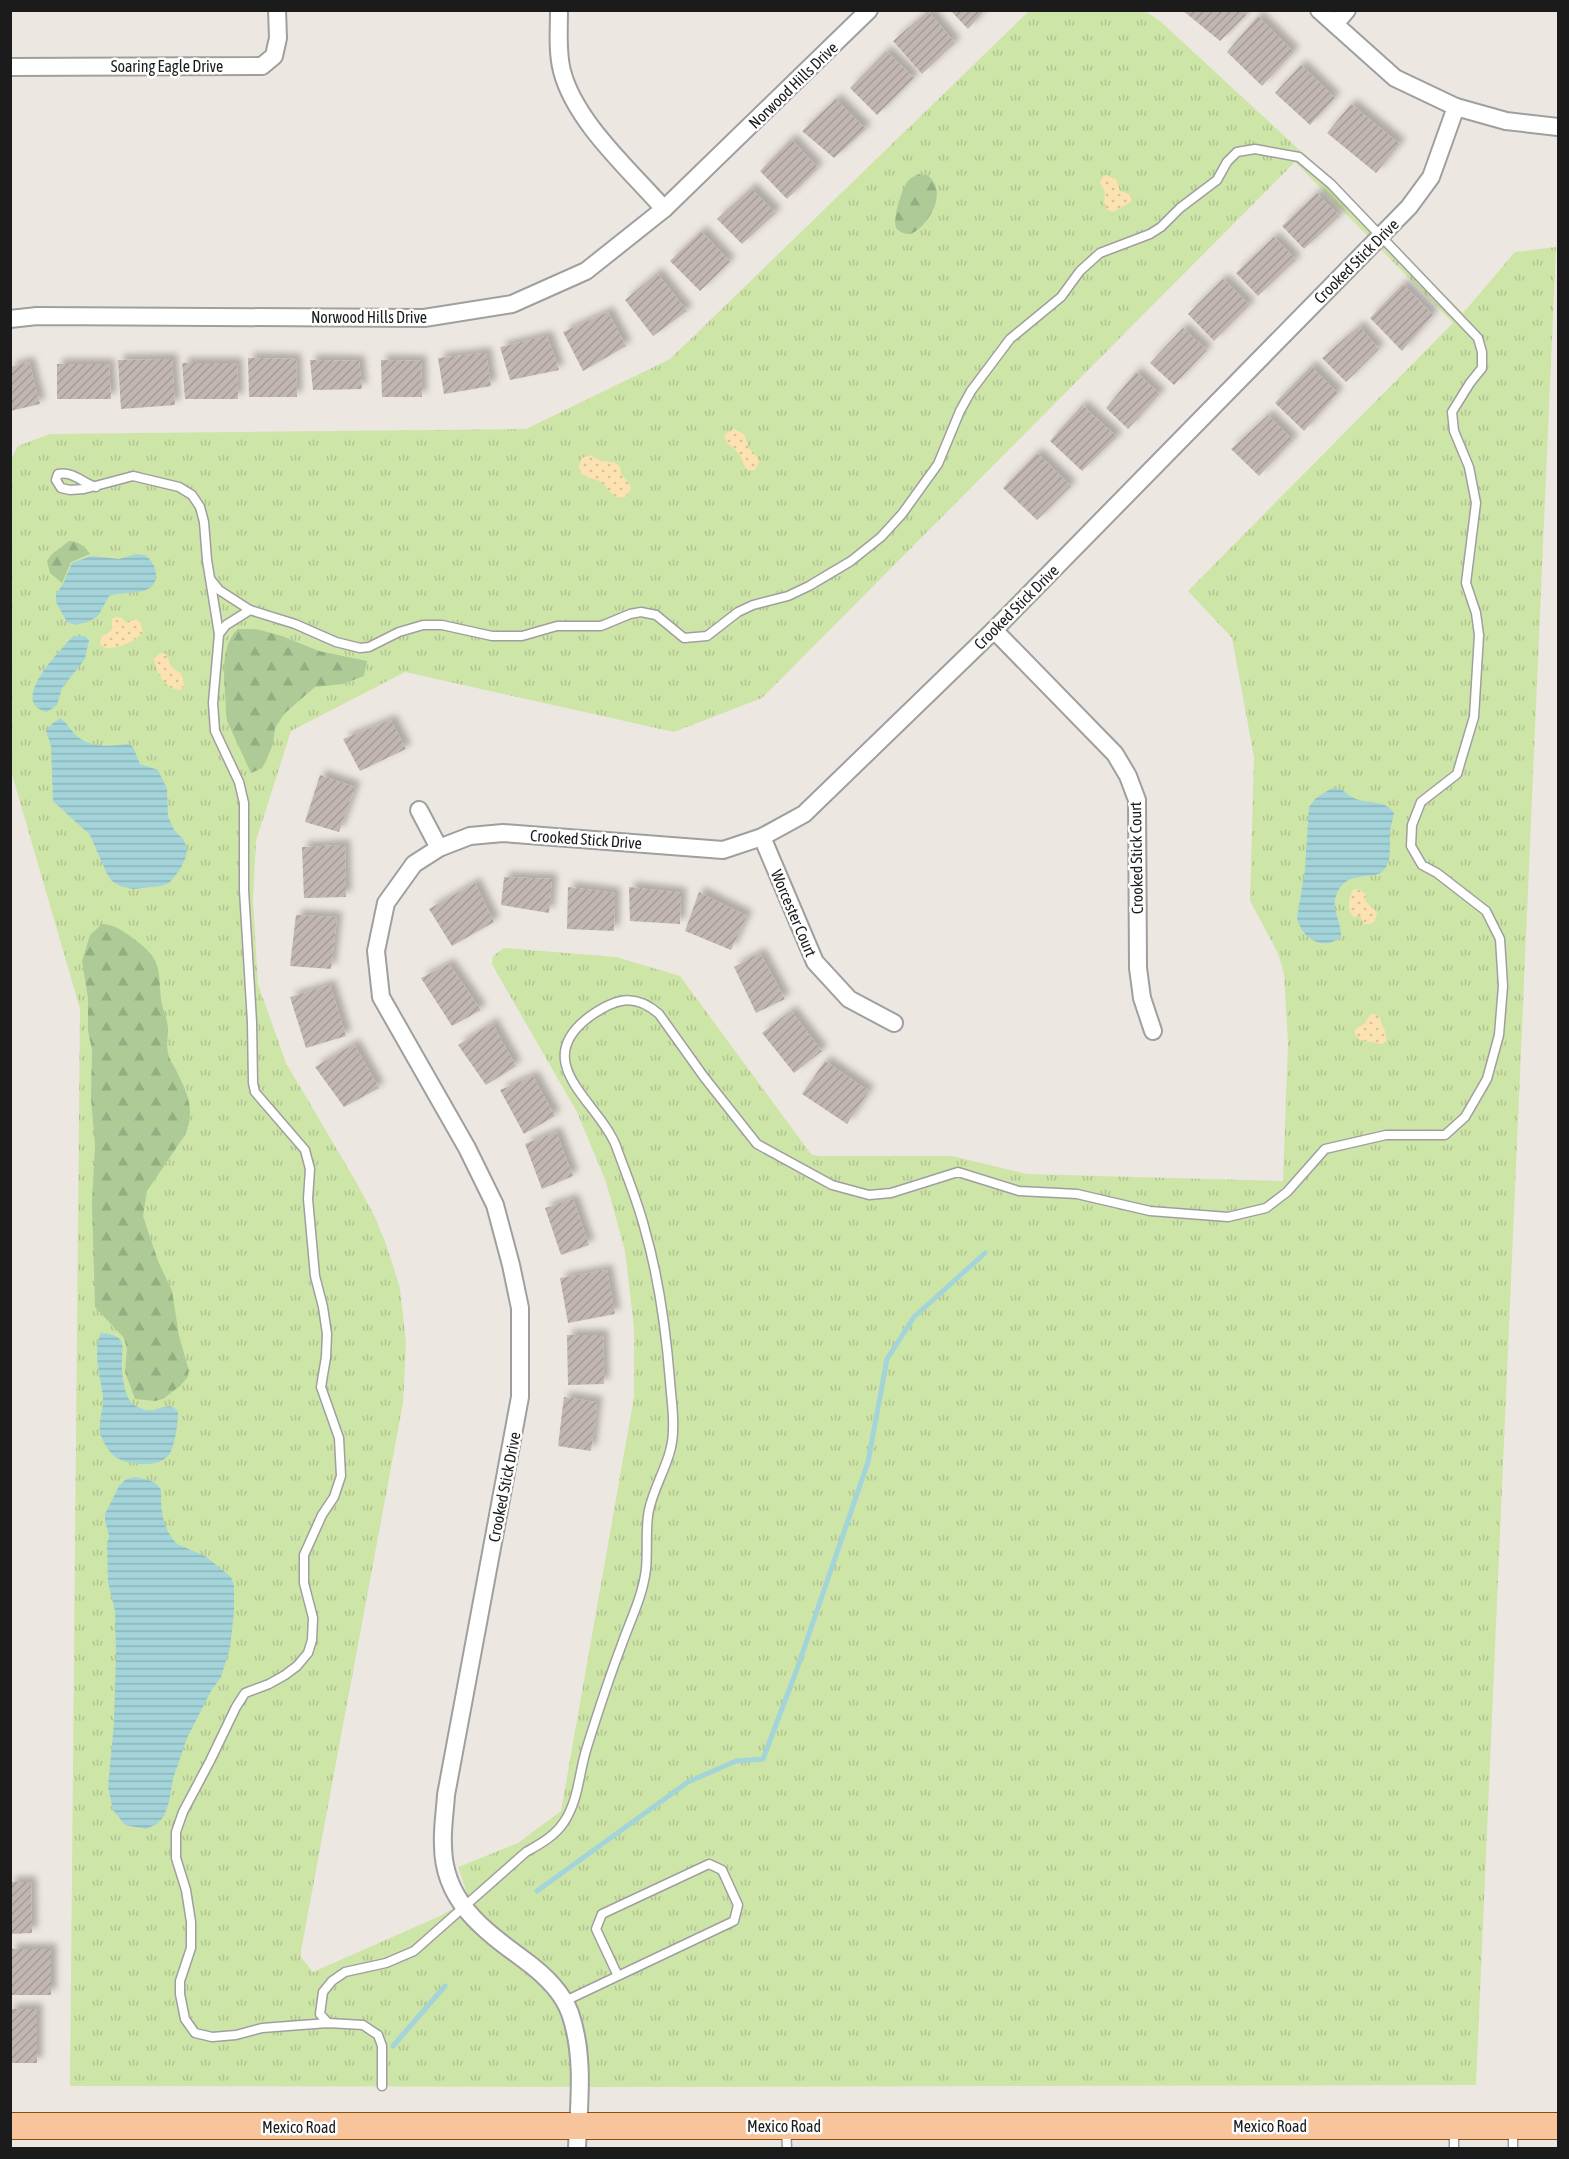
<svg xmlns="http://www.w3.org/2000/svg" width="1569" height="2159" font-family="'Asap Condensed',sans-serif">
<defs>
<pattern id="grass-tufts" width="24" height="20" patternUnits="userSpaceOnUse" patternTransform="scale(1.5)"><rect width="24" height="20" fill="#cee5a8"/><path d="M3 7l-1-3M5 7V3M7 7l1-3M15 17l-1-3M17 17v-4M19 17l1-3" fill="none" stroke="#b0c490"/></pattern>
<pattern id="forest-firs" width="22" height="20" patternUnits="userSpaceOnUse" patternTransform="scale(1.5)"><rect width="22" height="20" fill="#adca97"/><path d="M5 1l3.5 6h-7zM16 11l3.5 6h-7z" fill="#94ad82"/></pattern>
<pattern id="sand-dots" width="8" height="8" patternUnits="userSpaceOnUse" patternTransform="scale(1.5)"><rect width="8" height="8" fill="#fce2b0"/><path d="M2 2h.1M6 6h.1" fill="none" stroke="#d7c197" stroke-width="1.8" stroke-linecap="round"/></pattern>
<pattern id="water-rules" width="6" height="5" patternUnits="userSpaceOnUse" patternTransform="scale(1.5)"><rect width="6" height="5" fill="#a3d4d9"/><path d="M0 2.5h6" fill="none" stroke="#8cb5ba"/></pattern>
<pattern id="building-hatch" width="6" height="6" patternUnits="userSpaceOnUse" patternTransform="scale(1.5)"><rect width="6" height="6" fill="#c1b6b1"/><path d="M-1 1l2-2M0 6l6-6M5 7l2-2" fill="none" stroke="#a59c98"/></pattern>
<filter id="shadow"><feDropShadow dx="5.5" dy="-5.5" stdDeviation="3" flood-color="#0004"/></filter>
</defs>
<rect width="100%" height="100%" fill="#ede7e1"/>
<path fill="url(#grass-tufts)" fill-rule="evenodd" d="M 1029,11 L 1145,11 L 1160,21 L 1305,155 L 1463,313 L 1515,252 L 1556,247 L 1476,2085 L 605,2087 L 70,2086 L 80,1009 L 11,771 L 10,461 L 18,446 L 50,434 L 526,429 L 670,359 ZM 1295,162 L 1453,323 L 1188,591 L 1232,638 L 1254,757 L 1250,901 L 1278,953 L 1284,974 L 1288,1043 L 1283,1181 L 1027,1174 L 952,1156 L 818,1156 L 811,1154 L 680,976 L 616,957 L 504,948 L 493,956 L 492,964 L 498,975 L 577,1112 L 606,1182 L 625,1251 L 634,1328 L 634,1397 L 561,1811 L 518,1843 L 458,1867 L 469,1899 L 440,1916 L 313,1972 L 301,1957 L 301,1951 L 403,1403 L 406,1343 L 400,1288 L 387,1247 L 375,1217 L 355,1180 L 286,1063 L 258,984 L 253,901 L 256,841 L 291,731 L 405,672 L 674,732 L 762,698 Z"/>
<g fill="url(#forest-firs)">
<path d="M 919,174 L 927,175 C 949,190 930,225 911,234 C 906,234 900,233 897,229 C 891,221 902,190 907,182 C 910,178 915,176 919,174 Z"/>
<path d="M 69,541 C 78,541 86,547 90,554 L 71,562 L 62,583 L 50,573 L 47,561 L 52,554 Z"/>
<path d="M 238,629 L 256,629 L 282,636 L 319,651 L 367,661 L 364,676 L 343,684 L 315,687 L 309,692 L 284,714 L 275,728 L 273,744 L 266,761 L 262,768 L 251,773 L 227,721 L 226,712 C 226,687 217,648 238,629 Z"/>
<path d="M 102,924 C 116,925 123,931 134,939 C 162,960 158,967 161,999 C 162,1009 168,1019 168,1030 C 168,1038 166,1045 168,1053 C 169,1059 173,1064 176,1070 C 187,1093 196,1109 185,1135 L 147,1191 L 143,1216 L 158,1261 L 172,1291 L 179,1336 L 189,1371 L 187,1378 L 180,1386 L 163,1399 L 155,1401 L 135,1399 L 125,1372 L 127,1349 L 124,1338 L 95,1307 L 92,1204 L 95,1145 L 91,1098 L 92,1049 L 88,1031 L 88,998 L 82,961 L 90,935 Z"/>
</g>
<g fill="url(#sand-dots)">
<path d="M 1106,175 L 1116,179 L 1120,191 L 1131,195 L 1131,202 L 1113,212 L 1107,210 L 1104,202 L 1105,192 L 1100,183 L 1102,177 Z"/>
<path d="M 734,429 L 744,434 L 749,448 L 760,460 L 755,470 L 749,471 C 742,466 744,460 739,454 C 733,446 725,445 724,435 Z"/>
<path d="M 590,455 L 601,461 L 613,462 L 620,466 L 621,474 L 630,484 L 631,489 L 625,497 C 609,500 609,484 597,480 C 592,478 584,478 580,472 C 578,468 580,462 582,458 Z"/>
<path d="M 116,617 L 122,618 L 126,623 L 136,619 L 140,622 L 143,632 C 134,642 119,649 105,648 L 100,644 L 101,637 L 112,630 L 112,619 Z"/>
<path d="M 160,653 L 166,654 L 172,668 L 182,674 L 184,685 L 180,690 C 164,688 157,674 154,659 Z"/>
<path d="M 1360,889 L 1365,894 L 1366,902 L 1377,912 L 1375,921 L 1370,924 L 1364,924 L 1360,916 L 1353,917 C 1347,910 1348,897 1353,890 Z"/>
<path d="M 1374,1014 L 1380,1017 C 1381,1027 1388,1031 1386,1041 L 1382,1044 L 1360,1040 L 1355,1034 L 1355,1030 L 1365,1023 L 1370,1015 Z"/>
</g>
<g fill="url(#water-rules)">
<path d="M 136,554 L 145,555 C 151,560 156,566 156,575 C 156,598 125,590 109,596 L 98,616 L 88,622 L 75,625 L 67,622 L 56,602 L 56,594 L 63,584 L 72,563 L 91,556 L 119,559 Z"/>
<path d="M 73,636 L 85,636 L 89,640 L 85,659 L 62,688 L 57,705 L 47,712 C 7,702 62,649 73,636 Z"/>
<path d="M 60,718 C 67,722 70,730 77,736 C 92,749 111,746 129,744 L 133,747 L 140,764 L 158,770 L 167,789 L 168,816 L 174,830 L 183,839 L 187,848 L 186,857 L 179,871 L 169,883 L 161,886 L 133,889 L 120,886 L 112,881 L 107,874 L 90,835 L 53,801 L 51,746 L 46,731 L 52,724 Z"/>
<path d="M 1332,788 C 1345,788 1343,793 1354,798 C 1367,805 1384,798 1394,813 C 1393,819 1391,825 1390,831 C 1389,845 1393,860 1383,871 C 1374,881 1345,868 1336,896 C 1331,909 1342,923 1341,937 C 1322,952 1302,938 1297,918 L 1305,870 L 1309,807 L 1316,798 Z"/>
<path d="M 101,1333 C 130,1335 121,1348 122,1367 C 122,1379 125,1395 132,1404 C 136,1406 142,1409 146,1410 C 159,1412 169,1399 178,1412 C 178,1423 175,1448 168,1456 C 157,1469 122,1465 112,1454 C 108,1450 104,1443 102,1438 C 96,1425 104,1410 103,1397 C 101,1380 92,1349 101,1333 Z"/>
<path d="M 135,1477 C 146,1480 155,1479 161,1490 C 161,1511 162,1528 177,1544 L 205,1556 L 231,1577 L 234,1586 L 234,1611 L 230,1648 L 221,1677 L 211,1691 L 187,1738 L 173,1779 L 169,1802 L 164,1816 L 157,1824 L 146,1829 L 125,1825 L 113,1810 L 108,1787 L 114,1723 L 116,1656 L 115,1611 L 108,1582 L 107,1544 L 109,1536 L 105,1520 L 105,1514 L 119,1486 L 126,1479 Z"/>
</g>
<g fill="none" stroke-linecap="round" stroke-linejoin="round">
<g stroke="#a3d4d9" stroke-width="5">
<path d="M 537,1891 L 688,1782 L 736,1761 L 763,1759 L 797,1669 L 868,1462 L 887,1359 L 914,1317 L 985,1253"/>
<path d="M 393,2046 L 445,1986"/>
</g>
</g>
<g fill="url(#building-hatch)" filter="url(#shadow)">
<path d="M 950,10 L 985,10 L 968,29 Z"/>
<path d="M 1182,10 L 1241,10 L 1246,15 L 1220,41 Z"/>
<path d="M 928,11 L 955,43 L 922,74 L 893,41 Z"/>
<path d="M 1258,16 L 1294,52 L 1262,86 L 1227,52 Z"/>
<path d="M 886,51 L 914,78 L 877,115 L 850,88 Z"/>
<path d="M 1301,65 L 1335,98 L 1310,125 L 1275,93 Z"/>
<path d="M 836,99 L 866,129 L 834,158 L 802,131 Z"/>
<path d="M 1351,104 L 1400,144 L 1376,173 L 1327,133 Z"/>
<path d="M 791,139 L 818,168 L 787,199 L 760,171 Z"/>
<path d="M 751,188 L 776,213 L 742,244 L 717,219 Z"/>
<path d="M 1317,193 L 1340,216 L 1304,249 L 1282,226 Z"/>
<path d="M 701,231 L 730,262 L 700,291 L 670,261 Z"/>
<path d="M 1274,237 L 1296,260 L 1258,296 L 1236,273 Z"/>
<path d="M 657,273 L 687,311 L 653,336 L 625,300 Z"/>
<path d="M 1223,279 L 1250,305 L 1214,341 L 1188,314 Z"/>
<path d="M 1403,284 L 1433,315 L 1402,351 L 1370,318 Z"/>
<path d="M 608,312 L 626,346 L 583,371 L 563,332 Z"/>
<path d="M 1359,326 L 1379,349 L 1346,382 L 1322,358 Z"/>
<path d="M 1183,328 L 1207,350 L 1174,385 L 1150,363 Z"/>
<path d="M 547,336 L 559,370 L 510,380 L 500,347 Z"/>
<path d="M 486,353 L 491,386 L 444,394 L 438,358 Z"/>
<path d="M 248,358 L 296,359 L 297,397 L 249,397 Z"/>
<path d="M 172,359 L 175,405 L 121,409 L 118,360 Z"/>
<path d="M 310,360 L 359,361 L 362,389 L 313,390 Z"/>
<path d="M 381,360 L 421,361 L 422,397 L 382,397 Z"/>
<path d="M 29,362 L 40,404 L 10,411 L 10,367 Z"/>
<path d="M 182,363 L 237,363 L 238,399 L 185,399 Z"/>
<path d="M 57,364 L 109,364 L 111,399 L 57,399 Z"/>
<path d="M 1311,366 L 1338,393 L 1304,431 L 1275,403 Z"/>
<path d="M 1136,372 L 1160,394 L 1128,429 L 1106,408 Z"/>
<path d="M 1082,405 L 1117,437 L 1082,471 L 1050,441 Z"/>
<path d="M 1268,415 L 1293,440 L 1259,476 L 1231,449 Z"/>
<path d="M 1037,453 L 1071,486 L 1037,520 L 1003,488 Z"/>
<path d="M 391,720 L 406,749 L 360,771 L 343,739 Z"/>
<path d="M 320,775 L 355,787 L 339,832 L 305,822 Z"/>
<path d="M 345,845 L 346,897 L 304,898 L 302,847 Z"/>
<path d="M 504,877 L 552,879 L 549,913 L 501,905 Z"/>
<path d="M 475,883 L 494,922 L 452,946 L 429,909 Z"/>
<path d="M 568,887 L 615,893 L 614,931 L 567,929 Z"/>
<path d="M 629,887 L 681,893 L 680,924 L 630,921 Z"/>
<path d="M 699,892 L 747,916 L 731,950 L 685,931 Z"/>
<path d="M 296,915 L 337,917 L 331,969 L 290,966 Z"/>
<path d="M 760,953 L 785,999 L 756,1013 L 734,967 Z"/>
<path d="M 449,964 L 481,1010 L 452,1026 L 421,978 Z"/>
<path d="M 330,985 L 346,1036 L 306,1048 L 290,997 Z"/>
<path d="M 791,1011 L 822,1051 L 794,1073 L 762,1033 Z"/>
<path d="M 492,1023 L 516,1066 L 486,1085 L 458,1045 Z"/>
<path d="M 354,1044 L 379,1088 L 344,1107 L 315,1067 Z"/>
<path d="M 825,1061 L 869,1091 L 847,1124 L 802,1094 Z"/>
<path d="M 533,1076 L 555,1116 L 524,1134 L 500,1090 Z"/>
<path d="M 556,1132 L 573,1176 L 542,1189 L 525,1144 Z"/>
<path d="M 573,1199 L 589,1245 L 561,1255 L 545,1208 Z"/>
<path d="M 607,1270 L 615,1314 L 568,1323 L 560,1278 Z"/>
<path d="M 567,1335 L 603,1335 L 604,1384 L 568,1385 Z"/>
<path d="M 564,1397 L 597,1402 L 591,1451 L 558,1446 Z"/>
<path d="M 10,1882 L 31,1882 L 32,1933 L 10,1934 Z"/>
<rect x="11" y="1949" width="40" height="46"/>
<rect x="10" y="2009" width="27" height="54"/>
</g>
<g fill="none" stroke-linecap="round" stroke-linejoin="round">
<defs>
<g id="lane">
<path d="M 96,487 C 82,483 74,471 58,474 L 56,480 L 61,488 L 70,490 L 84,489 L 133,476 L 179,487 L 192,495 L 200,507 L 204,522 L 207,560 L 219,634"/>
<path d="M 211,580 L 219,590 L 250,610 L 295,624 L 336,642 L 360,648 L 369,647 L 399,632 L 423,625 L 442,625 L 492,636 L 522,636 L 557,626 L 601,626 L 630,614 L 641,612 L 656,615 L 684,638 L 707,636 L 738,612 L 753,605 L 788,596 L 809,586 L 851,561 L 881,537 L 902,514 L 938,464 L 960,411 L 971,391 L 1010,339 L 1061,297 L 1080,271 L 1100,253 L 1150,234 L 1161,227 L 1180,208 L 1217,180 L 1227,162 L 1237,152 L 1255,149 L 1299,157 L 1331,184 L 1478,338 L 1482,352 L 1482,368 L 1470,383 L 1452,412 L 1454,431 L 1469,467 L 1476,503 L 1466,583 L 1476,613 L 1479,635 L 1474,717 L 1457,774 L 1421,802 L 1412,825 L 1411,846 L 1422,865 L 1437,873 L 1486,911 L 1500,939 L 1503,986 L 1499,1035 L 1487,1079 L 1465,1117 L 1445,1135 L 1386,1135 L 1325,1149 L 1287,1192 L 1266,1208 L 1228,1217 L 1150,1211 L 1077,1194 L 1019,1191 L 958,1172 L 891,1193 L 869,1195 L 832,1185 L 757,1144 L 704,1077 L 659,1014 C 634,992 614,999 589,1017 C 528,1063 599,1102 616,1146 C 626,1174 638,1202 645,1230 C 659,1279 666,1330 670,1381 C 671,1397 674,1414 673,1430 C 673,1459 655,1482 649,1510 C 645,1529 648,1549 646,1569 C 643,1595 631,1619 622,1644 C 609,1678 598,1712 587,1747 C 579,1771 579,1800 564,1822 C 555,1836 540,1844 526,1852 L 414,1951 L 386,1963 L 345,1972 L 332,1981 L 323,1992 L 320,2014 L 328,2023"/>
<path d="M 250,610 L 226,625 L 219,634 L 213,703 L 215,731 L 239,782 L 244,803 L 244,890 L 252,1022 L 253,1083 L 255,1092 L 305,1150 L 310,1169 L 308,1199 L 315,1276 L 323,1307 L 327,1334 L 326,1357 L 321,1387 L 339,1438 L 341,1476 L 334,1497 L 322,1515 L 304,1555 L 304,1583 L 313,1618 L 312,1640 L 308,1653 L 297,1666 L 285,1675 L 269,1684 L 245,1693 L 236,1707 L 210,1761 L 183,1812 L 176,1832 L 176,1858 L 186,1890 L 191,1922 L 191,1948 L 180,1981 L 180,1994 L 185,2019 L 195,2033 L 212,2037 L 236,2035 L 262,2028 L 328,2023 L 363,2025 L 378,2035 L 382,2046 L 382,2086"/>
<path d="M 563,2002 L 734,1921 L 738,1905 L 722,1870 L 709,1864 L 602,1914 L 596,1929 L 618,1976"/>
<path d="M 786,2128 L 787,2148"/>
<path d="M 1454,2129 L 1454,2148"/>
<path d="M 1513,2148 L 1513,2129"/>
</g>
<g id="street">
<path d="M 559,10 C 559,30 557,52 562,71 C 575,122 630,170 664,209"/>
<path d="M 1319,10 L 1395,78 L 1456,107 L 1506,121 L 1558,127"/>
<path d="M 1335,24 L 1347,10"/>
<path d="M 10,67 L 262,66 L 274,56 L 278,38 L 277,10"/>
<path d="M 10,319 L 37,316 L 424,318 L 512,304 L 586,271 L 664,209 L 869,10"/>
<path d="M 994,630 L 1115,754 L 1128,776 L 1137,800 L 1138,968 L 1142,998 L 1153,1031"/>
<path d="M 419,810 L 439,848"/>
<path d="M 762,837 L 815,962 L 849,999 L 894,1023"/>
<path d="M 577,2148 C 579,2104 585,2056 570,2013 C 562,1991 541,1972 523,1959 C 482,1929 443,1900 443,1845 C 442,1829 445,1812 446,1795 L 520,1397 L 520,1308 L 511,1265 L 495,1205 L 467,1148 L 381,997 L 376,951 L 386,903 L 414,864 L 439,848 L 470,836 L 503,833 L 723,850 L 762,837 L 804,814 L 994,630 L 1409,207 L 1431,177 L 1456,107"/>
</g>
<path id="primary" d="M 10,2126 L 1558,2126"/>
</defs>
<use href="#lane" stroke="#9f9f9f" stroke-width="11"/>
<use href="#street" stroke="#9f9f9f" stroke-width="20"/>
<use href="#primary" stroke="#8c4f06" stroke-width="28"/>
<use href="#lane" stroke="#fff" stroke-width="8"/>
<use href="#street" stroke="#fff" stroke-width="16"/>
<use href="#primary" stroke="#f7c49b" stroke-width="26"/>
</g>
<g text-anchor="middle" stroke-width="5" stroke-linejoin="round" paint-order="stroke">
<g font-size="16" fill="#1b1b1b" stroke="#fff">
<text x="167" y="72">Soaring Eagle Drive</text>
<text transform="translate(793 85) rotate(-44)" y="6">Norwood Hills Drive</text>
<text transform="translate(1356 261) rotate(-45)" y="6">Crooked Stick Drive</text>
<text x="369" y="323">Norwood Hills Drive</text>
<text transform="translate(1016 607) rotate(-45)" y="6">Crooked Stick Drive</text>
<text transform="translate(586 839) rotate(4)" y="6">Crooked Stick Drive</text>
<text transform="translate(1136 858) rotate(-91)" y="6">Crooked Stick Court</text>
<text transform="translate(794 913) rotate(67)" y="6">Worcester Court</text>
<text transform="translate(504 1487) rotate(-79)" y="6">Crooked Stick Drive</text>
<text x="784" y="2132">Mexico Road</text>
<text x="1270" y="2132">Mexico Road</text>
<text x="299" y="2133">Mexico Road</text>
</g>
</g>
<rect width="1569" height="2159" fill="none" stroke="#1b1b1b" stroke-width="24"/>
</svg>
